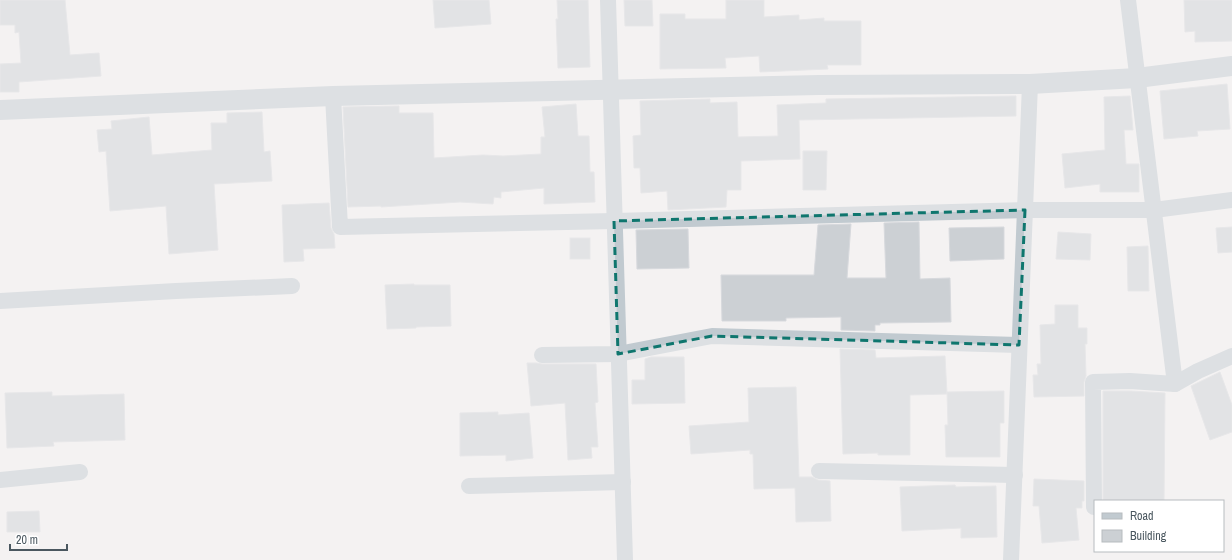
<svg xmlns="http://www.w3.org/2000/svg" width="1232" height="560" font-family="'Archivo Narrow',sans-serif">
<rect width="100%" height="100%" fill="#f4f2f2"/>
<g fill="#ccd0d4" stroke="#d7d9dd">
<path d="M 0,0 L 65,0 L 70,55 L 99,53 L 101,76 L 19,82 L 19,92 L 0,92 L 0,64 L 21,63 L 19,32 L 15,33 L 15,25 L 0,25 Z"/>
<path d="M 433,0 L 489,0 L 491,24 L 435,28 Z"/>
<path d="M 557,0 L 588,0 L 590,67 L 558,68 L 556,19 L 558,19 Z"/>
<path d="M 624,0 L 652,0 L 653,26 L 625,26 Z"/>
<path d="M 726,0 L 764,0 L 764,17 L 799,15 L 799,20 L 824,18 L 824,21 L 861,21 L 861,65 L 827,65 L 828,69 L 760,72 L 759,56 L 725,58 L 726,68 L 660,69 L 660,14 L 685,14 L 685,19 L 726,19 Z"/>
<path d="M 1184,0 L 1232,0 L 1232,41 L 1195,42 L 1195,31 L 1185,32 Z"/>
<path d="M 1227,84 L 1230,129 L 1197,131 L 1198,136 L 1164,139 L 1160,91 Z"/>
<path d="M 1016,96 L 1016,116 L 799,120 L 800,159 L 741,161 L 741,190 L 727,190 L 726,207 L 668,210 L 667,191 L 641,193 L 640,168 L 634,168 L 633,136 L 641,135 L 640,101 L 710,99 L 710,103 L 737,102 L 738,137 L 778,136 L 777,105 L 826,103 L 826,99 Z"/>
<path d="M 1130,96 L 1133,130 L 1124,130 L 1126,164 L 1139,164 L 1139,192 L 1100,192 L 1100,184 L 1065,188 L 1062,154 L 1105,150 L 1104,97 Z"/>
<path d="M 576,104 L 578,136 L 589,136 L 590,172 L 594,172 L 595,202 L 544,204 L 544,188 L 501,192 L 501,198 L 494,197 L 493,204 L 460,202 L 381,207 L 381,206 L 348,207 L 343,107 L 399,106 L 399,113 L 433,113 L 434,158 L 483,155 L 503,156 L 541,154 L 541,137 L 545,137 L 542,107 Z"/>
<path d="M 262,112 L 264,152 L 270,151 L 272,181 L 214,184 L 218,250 L 169,254 L 166,206 L 110,211 L 106,151 L 99,152 L 97,130 L 112,129 L 111,121 L 149,117 L 152,155 L 212,150 L 211,123 L 227,123 L 227,113 Z"/>
<path d="M 803,151 L 827,151 L 826,190 L 803,190 Z"/>
<path d="M 329,203 L 331,228 L 334,234 L 335,248 L 303,249 L 304,261 L 284,262 L 282,205 Z"/>
<path d="M 919,222 L 920,279 L 950,278 L 951,322 L 880,323 L 880,325 L 875,325 L 875,331 L 841,330 L 841,317 L 786,318 L 786,321 L 722,321 L 721,275 L 814,275 L 818,225 L 851,224 L 847,278 L 886,278 L 884,223 Z"/>
<path d="M 1004,227 L 1004,259 L 950,261 L 949,228 Z"/>
<path d="M 1232,227 L 1232,252 L 1218,253 L 1216,228 Z"/>
<path d="M 688,229 L 689,268 L 637,269 L 636,230 Z"/>
<path d="M 1058,232 L 1091,234 L 1090,260 L 1056,259 Z"/>
<rect x="570" y="238" width="20" height="21"/>
<path d="M 1148,246 L 1149,291 L 1128,291 L 1127,247 Z"/>
<path d="M 414,284 L 414,285 L 450,285 L 451,326 L 416,327 L 416,328 L 387,329 L 385,285 Z"/>
<path d="M 1055,305 L 1078,305 L 1078,328 L 1087,328 L 1087,344 L 1085,344 L 1086,376 L 1084,382 L 1084,396 L 1034,397 L 1033,375 L 1038,375 L 1037,364 L 1041,364 L 1040,325 L 1055,324 Z"/>
<path d="M 840,349 L 875,350 L 876,358 L 945,356 L 947,394 L 910,395 L 910,455 L 878,455 L 878,453 L 843,454 Z"/>
<path d="M 651,357 L 684,357 L 685,403 L 632,404 L 632,380 L 645,380 L 645,359 Z"/>
<path d="M 527,363 L 536,363 L 542,364 L 596,364 L 598,402 L 595,403 L 598,447 L 591,447 L 592,458 L 568,460 L 565,403 L 531,406 Z"/>
<path d="M 1220,372 L 1232,405 L 1232,432 L 1210,440 L 1191,386 Z"/>
<path d="M 796,387 L 799,477 L 812,477 L 818,480 L 830,481 L 831,521 L 796,522 L 795,488 L 754,489 L 753,454 L 750,454 L 750,450 L 691,454 L 689,426 L 749,422 L 748,388 Z"/>
<path d="M 1004,391 L 1004,423 L 1000,423 L 1000,457 L 946,457 L 945,425 L 948,425 L 947,392 Z"/>
<path d="M 1103,391 L 1130,391 L 1165,393 L 1164,501 L 1103,501 Z"/>
<path d="M 52,392 L 52,396 L 124,394 L 125,440 L 53,442 L 54,446 L 7,448 L 5,393 Z"/>
<path d="M 498,412 L 498,415 L 529,413 L 533,458 L 506,461 L 506,455 L 460,456 L 460,413 Z"/>
<path d="M 1034,479 L 1084,481 L 1084,501 L 1082,501 L 1082,508 L 1076,508 L 1079,540 L 1042,543 L 1039,506 L 1033,506 Z"/>
<path d="M 955,485 L 956,487 L 996,486 L 997,537 L 961,538 L 961,528 L 902,531 L 900,487 Z"/>
<path d="M 39,511 L 40,532 L 7,532 L 7,512 Z"/>
</g>
<g fill="none" stroke-linecap="round" stroke-linejoin="round">
<g stroke="#c1cad0" stroke-width="16">
<path d="M 608,0 L 625,560"/>
<path d="M 1128,0 L 1175,384"/>
<path d="M 333,96 L 340,227 L 614,221 L 1025,210 L 1154,210 L 1232,200"/>
<path d="M 0,301 L 176,291 L 292,286"/>
<path d="M 542,355 L 618,354 L 712,336 L 1019,345"/>
<path d="M 819,471 L 1015,475"/>
<path d="M 0,480 L 80,472"/>
<path d="M 469,486 L 623,482"/>
<path d="M 1094,507 L 1093,382 L 1130,381 L 1175,384 L 1198,371 L 1232,356"/>
<path d="M 1011,560 L 1030,84"/>
</g>
<path stroke="#c1cad0" stroke-width="20" d="M 0,110 L 333,96 L 819,85 L 1030,84 L 1137,78 L 1232,66"/>
</g>
<path d="M0 0H1232V560H0ZM 1025,210 L 1019,345 L 712,336 L 618,354 L 614,221 Z" fill="#f4f2f2" fill-opacity=".55" fill-rule="evenodd"/>
<path fill="none" stroke="#0f766e" stroke-width="3" stroke-dasharray="8 5" stroke-linejoin="round" d="M 1025,210 L 1019,345 L 712,336 L 618,354 L 614,221 Z"/>
<rect x="1094" y="500" width="130" height="52" fill="#ffffff" stroke="#b7bcbf"/>
<rect x="1102" y="513" width="20" height="6" fill="#c1cad0" stroke="#b7bcbf"/>
<text x="1130" y="520" font-size="12" fill="#4a575f">Road</text>
<rect x="1102" y="530" width="20" height="12" fill="#ccd0d4" stroke="#b7bcbf"/>
<text x="1130" y="540" font-size="12" fill="#4a575f">Building</text>
<path d="M10 544v6h57v-6" fill="none" stroke="#4a575f" stroke-width="2"/>
<text x="16" y="544" font-size="12" fill="#4a575f" stroke="#ffffff" stroke-width="3" paint-order="stroke">20 m</text>
</svg>
